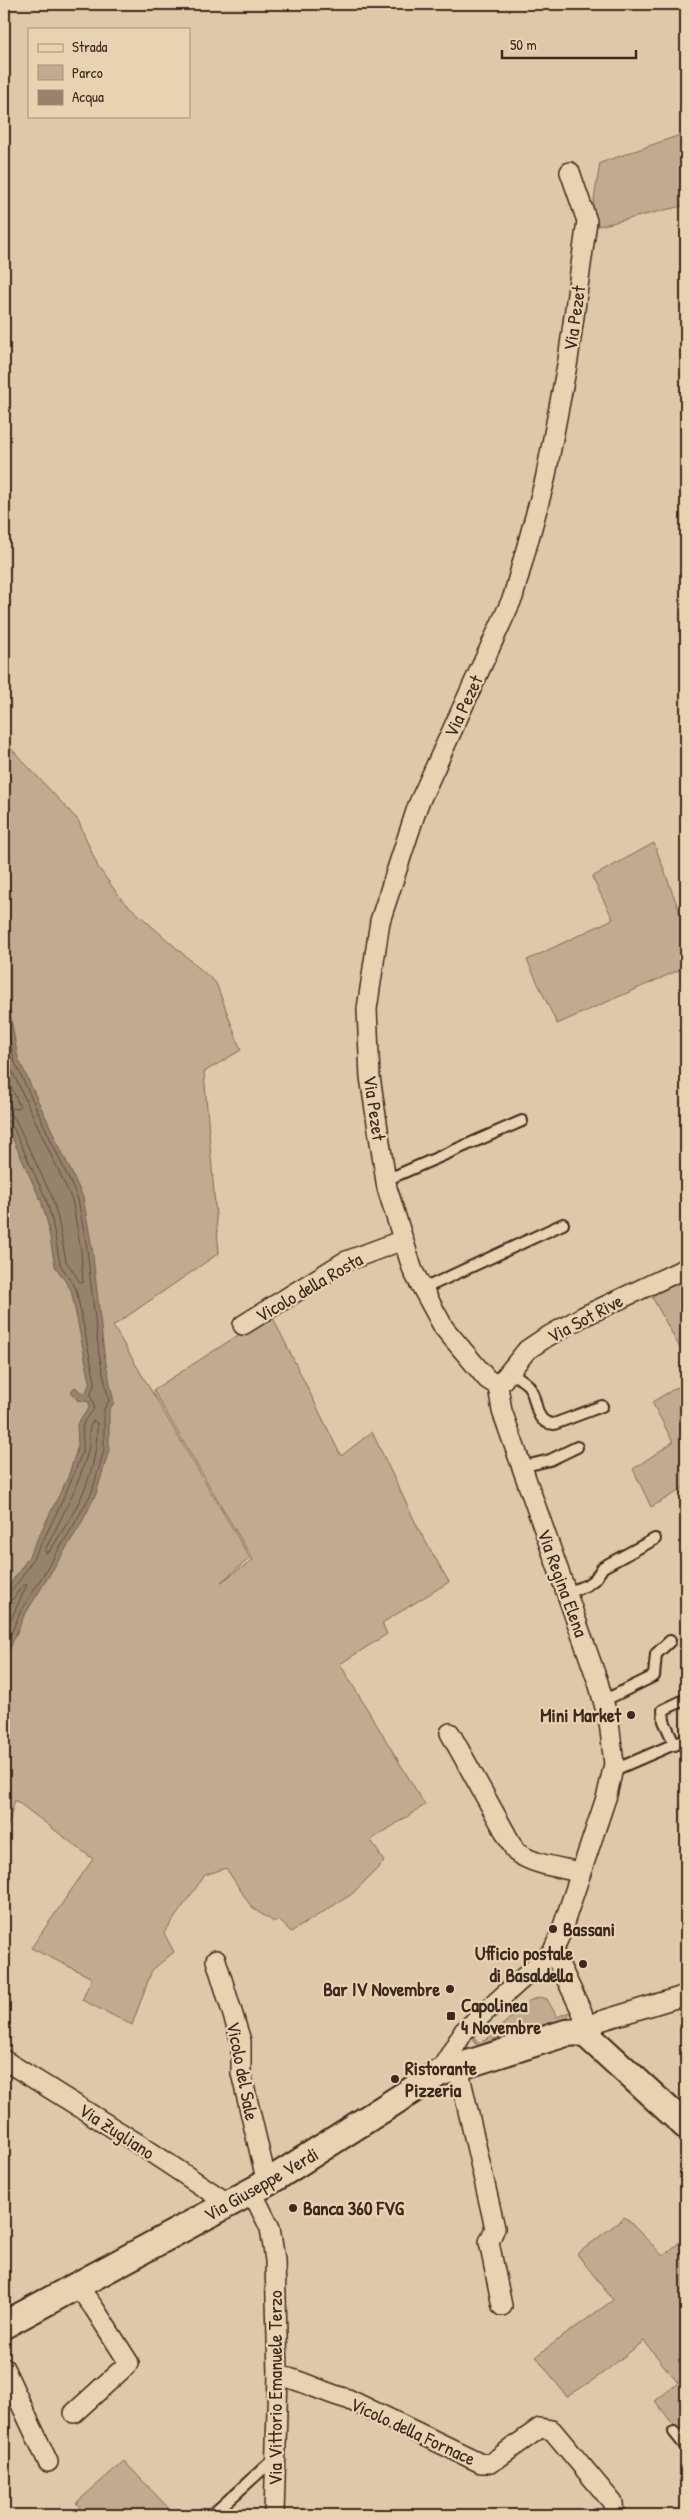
<svg xmlns="http://www.w3.org/2000/svg" width="690" height="2519" font-family="'Patrick Hand',sans-serif">
<rect width="100%" height="100%" fill="#dec8a9"/>
<filter id="ink" filterUnits="userSpaceOnUse"><feTurbulence type="fractalNoise" baseFrequency=".02" numOctaves="2"/><feDisplacementMap in="SourceGraphic" scale="10" xChannelSelector="R" yChannelSelector="G"/><feConvolveMatrix kernelMatrix="1 2 1 2 8 2 1 2 1" color-interpolation-filters="sRGB"/></filter>
<g filter="url(#ink)">
<g fill="#c0ab90" stroke="#7e6a57">
<path d="M 686,133 L 686,205 L 599,226 L 592,212 L 600,163 Z"/>
<path d="M 4,741 L 78,820 L 98,867 L 122,900 L 216,983 L 241,1050 L 204,1072 L 219,1253 L 113,1326 L 250,1558 L 221,1582 L 253,1560 L 153,1390 L 271,1314 L 341,1456 L 372,1432 L 419,1530 L 449,1582 L 382,1623 L 387,1634 L 340,1664 L 425,1805 L 371,1840 L 384,1862 L 352,1894 L 291,1932 L 279,1920 L 274,1922 L 252,1908 L 226,1868 L 205,1875 L 164,1933 L 174,1952 L 152,1970 L 132,2025 L 82,2000 L 92,1978 L 31,1948 L 93,1859 L 15,1800 L 4,1839 Z"/>
<path d="M 654,843 L 686,929 L 686,967 L 557,1024 L 527,960 L 613,919 L 592,877 Z"/>
<path d="M 686,1280 L 686,1359 L 651,1295 Z"/>
<path d="M 686,1382 L 686,1487 L 651,1507 L 633,1469 L 673,1442 L 652,1402 Z"/>
<path d="M 539,1997 L 547,1999 L 557,2017 L 569,2012 L 568,2018 L 497,2038 L 479,2046 L 474,2043 L 474,2032 L 477,2043 L 486,2040 L 529,2001 Z"/>
<path d="M 625,2217 L 663,2256 L 681,2241 L 686,2247 L 686,2441 L 655,2401 L 678,2383 L 644,2341 L 599,2376 L 567,2397 L 536,2356 L 613,2300 L 577,2254 Z"/>
<path d="M 124,2461 L 175,2515 L 87,2515 L 76,2503 Z"/>
</g>
<path fill="#97836c" stroke="#725f4d" d="M 4,979 L 18,1058 L 83,1197 L 92,1248 L 104,1353 L 114,1403 L 109,1410 L 109,1450 L 96,1494 L 80,1526 L 24,1616 L 4,1662 L 4,1600 L 6,1590 L 28,1558 L 68,1477 L 78,1446 L 77,1424 L 89,1408 L 89,1402 L 77,1400 L 71,1391 L 75,1387 L 82,1393 L 86,1392 L 90,1382 L 71,1290 L 55,1266 L 47,1221 L 41,1201 L 4,1120 Z"/>
<g fill="none" stroke-linecap="round" stroke-linejoin="round">
<g stroke="#604e3d" stroke-width="1">
<path d="M 4,1005 L 14,1060 L 78,1199 L 87,1249 L 99,1354 L 109,1401 L 104,1409 L 104,1450 L 92,1492 L 75,1523 L 20,1613 L 4,1650"/>
<path d="M 4,1040 L 8,1062 L 72,1200 L 81,1250 L 83,1283 L 80,1282 L 66,1261 L 58,1219 L 52,1197 L 15,1119 L 10,1114 L 4,1113"/>
<path d="M 4,1071 L 20,1107 L 17,1109 L 4,1106"/>
<path d="M 4,1120 L 11,1123 L 46,1199 L 52,1220 L 60,1264 L 76,1289 L 95,1382 L 90,1396 C 101,1413 86,1412 83,1425 C 81,1432 84,1441 83,1448 C 78,1470 23,1593 4,1595"/>
<path d="M 93,1421 L 97,1423 C 98,1475 77,1509 49,1552 L 46,1553 L 45,1550 C 61,1518 79,1486 88,1451 C 91,1440 86,1430 93,1421 Z"/>
<path d="M 4,1602 L 13,1599 L 23,1585 L 27,1585 L 4,1634"/>
</g>
<defs>
<g id="service">
<path d="M 386,1180 L 522,1121"/>
<path d="M 423,1289 L 563,1224"/>
<path d="M 509,1371 C 514,1375 523,1380 528,1385 C 539,1398 532,1423 554,1424 L 602,1406"/>
<path d="M 521,1467 L 550,1460 L 577,1447"/>
<path d="M 567,1593 L 587,1585 L 595,1579 L 603,1567 L 655,1539"/>
<path d="M 603,1701 L 654,1676 L 656,1654 L 670,1641"/>
<path d="M 675,1745 L 664,1721 L 663,1710 L 682,1701"/>
<path d="M 612,1771 L 686,1739"/>
<path d="M 674,2432 L 686,2447"/>
<path d="M 212,2515 L 275,2458"/>
</g>
<g id="minor">
<path d="M 243,1325 L 344,1262 L 403,1240"/>
<path d="M 498,1386 L 527,1350 L 545,1338 L 584,1316 L 686,1268"/>
<path d="M 450,1733 L 516,1852 C 534,1865 558,1867 579,1872"/>
<path d="M 553,1951 L 582,2012 L 589,2037"/>
<path d="M 216,1960 L 241,2041 L 241,2073 L 267,2183"/>
<path d="M 589,2037 L 597,2022 L 686,1995"/>
<path d="M 4,2060 L 137,2143 L 229,2204"/>
<path d="M 458,2067 L 495,2228 L 489,2242 L 502,2306"/>
<path d="M 439,2073 L 464,2031 L 553,1951 L 560,1935 L 607,1795 L 614,1764 L 609,1722 L 598,1682 L 502,1411 L 498,1386 L 487,1379 L 444,1328 L 413,1271 L 387,1188 L 370,1077 L 367,1009 L 380,921 L 418,805 L 513,597 L 545,480 L 568,360 L 587,221 L 570,172"/>
<path d="M 252,2192 L 270,2228 L 275,2260 L 278,2375 L 274,2515"/>
<path d="M 4,2368 L 48,2462"/>
<path d="M 278,2375 C 302,2380 324,2393 348,2399 L 481,2463 L 491,2463 L 540,2428 L 552,2430 L 613,2503 L 614,2515"/>
<path d="M 74,2413 L 129,2363 L 94,2308 L 77,2285"/>
</g>
<path id="secondary" d="M 4,2325 L 267,2183 L 439,2073 L 566,2033 L 580,2032 L 589,2037 L 686,2126"/>
</defs>
<use href="#service" stroke="#3b2a1e" stroke-width="14"/>
<use href="#minor" stroke="#3b2a1e" stroke-width="22"/>
<use href="#secondary" stroke="#3b2a1e" stroke-width="30"/>
<use href="#service" stroke="#e9d2b2" stroke-width="10"/>
<use href="#minor" stroke="#e9d2b2" stroke-width="19"/>
<use href="#secondary" stroke="#e9d2b2" stroke-width="26"/>
</g>
</g>
<g fill="#3b2a1e" stroke="#e9d2b2" stroke-width="2">
<circle cx="631" cy="1715" r="5"/>
<circle cx="553" cy="1929" r="5"/>
<circle cx="583" cy="1964" r="5"/>
<circle cx="450" cy="1989" r="5"/>
<rect x="446" y="2011" width="10" height="10" rx="2.5"/>
<circle cx="395" cy="2079" r="5"/>
<circle cx="293" cy="2208" r="5"/>
</g>
<g text-anchor="middle" stroke-width="4.5" stroke-linejoin="round" paint-order="stroke">
<g font-size="19" fill="#3b2a1e" stroke="#e9d2b2">
<text transform="translate(574 318) rotate(-82)" y="7">Via Pezet</text>
<text transform="translate(463 706) rotate(-65)" y="7">Via Pezet</text>
<text transform="translate(375 1108) rotate(82)" y="7">Via Pezet</text>
<text transform="translate(309 1287) rotate(-30)" y="7">Vicolo della Rosta</text>
<text transform="translate(585 1318) rotate(-28)" y="7">Via Sot Rive</text>
<text transform="translate(563 1583) rotate(70)" y="7">Via Regina Elena</text>
<text transform="translate(243 2071) rotate(79)" y="7">Vicolo del Sale</text>
<text transform="translate(117 2131) rotate(33)" y="7">Via Zugliano</text>
<text transform="translate(261 2184) rotate(-30)" y="7">Via Giuseppe Verdi</text>
<text transform="translate(275 2388) rotate(-90)" y="7">Via Vittorio Emanuele Terzo</text>
<text transform="translate(413 2431) rotate(25)" y="7">Vicolo della Fornace</text>
</g>
<g font-size="19" font-weight="bold" fill="#3b2a1e" stroke="#e9d2b2" text-anchor="start">
<text x="621" y="1722" text-anchor="end">Mini Market</text>
<text x="563" y="1936">Bassani</text>
<text x="573" y="1960" text-anchor="end">Ufficio postale<tspan x="573" dy="22">di Basaldella</tspan></text>
<text x="440" y="1996" text-anchor="end">Bar IV Novembre</text>
<text x="461" y="2012">Capolinea<tspan x="461" dy="22">4 Novembre</tspan></text>
<text x="405" y="2075">Ristorante<tspan x="405" dy="22">Pizzeria</tspan></text>
<text x="303" y="2215">Banca 360 FVG</text>
</g>
</g>
<rect width="690" height="2519" fill="none" stroke="#e9d2b2" stroke-width="20"/>
<rect x="10" y="10" width="670" height="2499" fill="none" stroke="#3b2a1e" stroke-width="2" filter="url(#ink)"/>
<rect x="28" y="28" width="162" height="90" fill="#e9d2b2" stroke="#a38f77"/>
<rect x="38" y="44" width="25" height="8" fill="#e9d2b2" stroke="#a38f77"/>
<text x="72" y="52" font-size="15" fill="#3b2a1e">Strada</text>
<rect x="38" y="65" width="25" height="15" fill="#c0ab90" stroke="#a38f77"/>
<text x="72" y="78" font-size="15" fill="#3b2a1e">Parco</text>
<rect x="38" y="90" width="25" height="15" fill="#97836c" stroke="#a38f77"/>
<text x="72" y="102" font-size="15" fill="#3b2a1e">Acqua</text>
<path d="M502 50v8h134v-8" fill="none" stroke="#3b2a1e" stroke-width="2.5"/>
<text x="510" y="50" font-size="15" fill="#3b2a1e" stroke="#e9d2b2" stroke-width="4" paint-order="stroke">50 m</text>
</svg>
